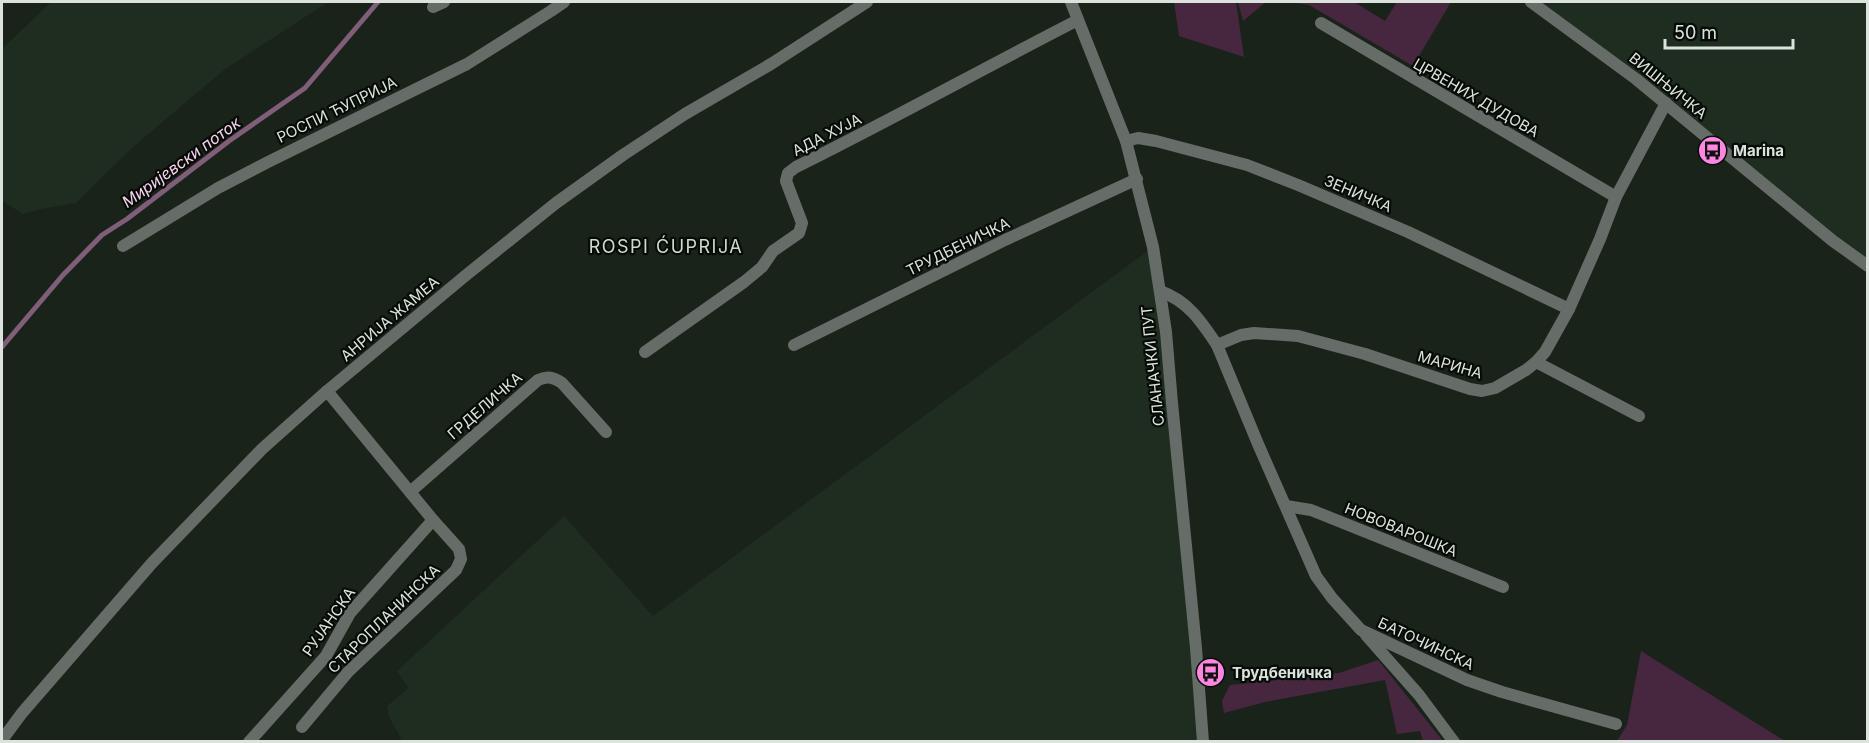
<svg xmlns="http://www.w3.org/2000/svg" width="1869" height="743" font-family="Inter,sans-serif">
<rect width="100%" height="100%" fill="#192319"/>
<g fill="#1e2d1f">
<path d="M 51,2 L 328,2 L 224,70 L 133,147 L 76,203 L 41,209 L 23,214 L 2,201 L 2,49 Z"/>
<path d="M 1531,2 L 1867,2 L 1867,257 L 1824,228 Z"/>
<path d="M 1153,247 L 1203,741 L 403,742 L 389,717 L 387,706 L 408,688 L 397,671 L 564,516 L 653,616 Z"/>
</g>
<g fill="#47273f">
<path d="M 1174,2 L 1236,2 L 1244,57 L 1179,36 Z"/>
<path d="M 1238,2 L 1266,2 L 1243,21 Z"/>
<path d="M 1290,2 L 1354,2 L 1385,21 L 1397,2 L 1451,2 L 1413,66 L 1309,5 Z"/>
<path d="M 1641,651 L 1785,741 L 1617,741 L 1627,725 Z"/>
<path d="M 1378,660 L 1443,741 L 1423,741 L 1420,731 L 1397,734 L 1385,680 L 1265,702 L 1224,713 L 1222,701 L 1230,685 L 1339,673 Z"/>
</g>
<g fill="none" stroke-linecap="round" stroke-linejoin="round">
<path stroke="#805e79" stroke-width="5" d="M 2,347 L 63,275 L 102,235 L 127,219 L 229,141 L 305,88 L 378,2"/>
<g stroke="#666c67" stroke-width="12">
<path d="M 433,7 L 444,2"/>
<path d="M 1321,23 L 1616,197"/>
<path d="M 1126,141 L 1138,138 L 1156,141 L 1247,165 L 1298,185 L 1408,232 L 1569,309"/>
<path d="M 123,246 L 218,188 L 270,161 L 467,64 L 551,11 L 564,2"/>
<path d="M 1160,291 C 1188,301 1201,321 1217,345 L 1241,335 L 1254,333 L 1298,336 L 1365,354 L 1470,389 L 1482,391 L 1495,388 L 1526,370 L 1536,362 L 1545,352 L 1569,309 L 1600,239 L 1616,197 L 1666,103"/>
<path d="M 794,345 L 1005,240 L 1137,179"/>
<path d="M 1217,345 L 1258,444 L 1316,576 L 1332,598 L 1361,630 L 1467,680 L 1502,692 L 1616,724"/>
<path d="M 645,352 L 744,282 L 762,267 L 773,251 L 799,233 L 802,223 L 786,181 L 788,173 L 796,167 C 891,120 984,68 1078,20"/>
<path d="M 1536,362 L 1639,416"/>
<path d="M 410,492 L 538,380 C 548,376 553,377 562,383 L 606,432"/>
<path d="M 1286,506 L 1311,510 L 1503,587"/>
<path d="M 1366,635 L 1419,695 L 1454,742"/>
<path d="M 302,727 L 348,672 L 456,570 L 461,559 L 459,549 L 433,520 L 327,391"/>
<path d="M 2,740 L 22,713 L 152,563 L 262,449 L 327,391 L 465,276 L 556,203 L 623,155 L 685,114 L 771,64 L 867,2"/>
<path d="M 249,742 L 326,656 L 350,613 L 433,520"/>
</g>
<g stroke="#666c67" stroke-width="12">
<path d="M 1071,2 L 1126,141 L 1153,247 L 1166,332 L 1172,403 L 1196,648 L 1203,742"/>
<path d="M 1531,2 L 1636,79 L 1833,241 L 1868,266"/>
</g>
</g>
<defs>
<symbol id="bus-disc" viewBox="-11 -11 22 22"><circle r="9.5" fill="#fd86e1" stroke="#070b07"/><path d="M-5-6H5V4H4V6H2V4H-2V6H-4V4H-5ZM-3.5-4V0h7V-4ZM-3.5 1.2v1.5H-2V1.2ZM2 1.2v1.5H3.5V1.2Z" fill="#111"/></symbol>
</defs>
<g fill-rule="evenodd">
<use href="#bus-disc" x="1696" y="134" width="33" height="33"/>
<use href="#bus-disc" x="1194" y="656" width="33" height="33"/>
</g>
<g text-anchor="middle" stroke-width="4.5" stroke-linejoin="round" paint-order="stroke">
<g font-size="15" fill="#dce3dc" stroke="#070b07">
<text transform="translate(1668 86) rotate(39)" y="5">ВИШЊИЧКА</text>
<text transform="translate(1476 98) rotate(30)" y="5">ЦРВЕНИХ ДУДОВА</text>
<text transform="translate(337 110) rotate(-26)" y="5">РОСПИ ЋУПРИЈА</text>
<text transform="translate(827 135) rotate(-27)" y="5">АДА ХУЈА</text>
<text transform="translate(1358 194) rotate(23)" y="5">ЗЕНИЧКА</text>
<text transform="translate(958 247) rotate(-26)" y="5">ТРУДБЕНИЧКА</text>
<text transform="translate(390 319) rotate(-40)" y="5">АНРИЈА ЖАМЕА</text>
<text transform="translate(1450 365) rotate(16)" y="5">МАРИНА</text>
<text transform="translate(1153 366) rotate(-96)" y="5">СЛАНАЧКИ ПУТ</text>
<text transform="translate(485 406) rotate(-41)" y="5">ГРДЕЛИЧКА</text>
<text transform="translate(1401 530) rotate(22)" y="5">НОВОВАРОШКА</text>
<text transform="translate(384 619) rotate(-44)" y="5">СТАРОПЛАНИНСКА</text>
<text transform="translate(329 622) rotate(-55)" y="5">РУЈАНСКА</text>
<text transform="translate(1426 644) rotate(25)" y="5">БАТОЧИНСКА</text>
</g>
<g font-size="15" font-weight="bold" fill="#dce3dc" stroke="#070b07" text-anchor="start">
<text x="1733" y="156">Marina</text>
<text x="1232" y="678">Трудбеничка</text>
</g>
<g font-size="16" font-style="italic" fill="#f6d3ec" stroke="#070b07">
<text transform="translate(181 162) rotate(-36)" y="6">Миријевски поток</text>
</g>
<g font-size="18" letter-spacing="1.5" fill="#cddbce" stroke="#070b07">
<text x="666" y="253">ROSPI ĆUPRIJA</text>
</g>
</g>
<rect width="1869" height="743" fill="none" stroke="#dce3dc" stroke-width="6"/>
<path d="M1665 39v9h128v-9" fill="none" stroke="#dce3dc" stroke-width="3"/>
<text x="1674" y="39" font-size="18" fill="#dce3dc" stroke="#070b07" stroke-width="4.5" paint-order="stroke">50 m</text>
</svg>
